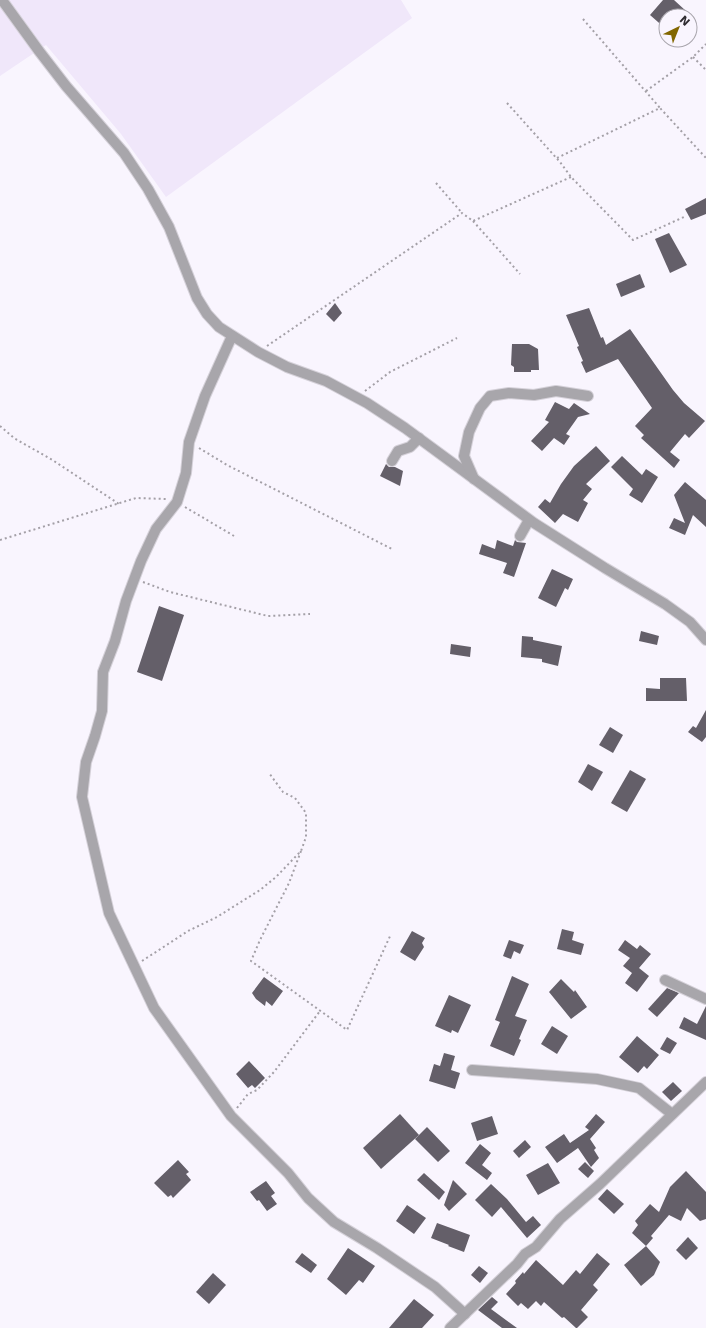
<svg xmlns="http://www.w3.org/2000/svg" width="706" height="1328" font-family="'DejaVu Sans',sans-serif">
<rect width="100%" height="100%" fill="#f9f5fe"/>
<path fill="#f0e7fa" d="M 0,0 L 401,0 L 412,18 L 166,197 L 121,134 L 46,45 L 0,76 Z"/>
<g fill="#645f69">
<path d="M 663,0 L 674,0 L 686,11 L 682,16 L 666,16 L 666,29 L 650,15 Z"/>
<path d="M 706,198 L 706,214 L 691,220 L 685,209 Z"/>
<path d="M 669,233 L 687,265 L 670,273 L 655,239 Z"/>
<path d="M 640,274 L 645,287 L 621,297 L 616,284 Z"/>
<path d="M 335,303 L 342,313 L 334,322 L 326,314 Z"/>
<path d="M 589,308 L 601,338 L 603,337 L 606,345 L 630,329 L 673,390 L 684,403 L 705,421 L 689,438 L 685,434 L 670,452 L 680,460 L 674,468 L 641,438 L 644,435 L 635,426 L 652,408 L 618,359 L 586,373 L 581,362 L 583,361 L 577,347 L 579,346 L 566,315 Z"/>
<path d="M 512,344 L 529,344 L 538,349 L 539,370 L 531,370 L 531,372 L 514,372 L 514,367 L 511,365 Z"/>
<path d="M 555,402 L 569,409 L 574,403 L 590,414 L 578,417 L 566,434 L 570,436 L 564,445 L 554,438 L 542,451 L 531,441 L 549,422 L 545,420 Z"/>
<path d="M 596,446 L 610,461 L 586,484 L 592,489 L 583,500 L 588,503 L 578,522 L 563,514 L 555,523 L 538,507 L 545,499 L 550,503 L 561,484 L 574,466 Z"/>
<path d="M 622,456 L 642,475 L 646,469 L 658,477 L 642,503 L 629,495 L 633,489 L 611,467 Z"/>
<path d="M 386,464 L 389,467 L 395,467 L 403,471 L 400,486 L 380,476 Z"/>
<path d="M 685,482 L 706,500 L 706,527 L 693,515 L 685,535 L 669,528 L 674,518 L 685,523 L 674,495 Z"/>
<path d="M 497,540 L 513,546 L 515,540 L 517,542 L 526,543 L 514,577 L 503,573 L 507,563 L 479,554 L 482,544 L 495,549 Z"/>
<path d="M 552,569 L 573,579 L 568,590 L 565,588 L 556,607 L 538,598 Z"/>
<path d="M 159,606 L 184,615 L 162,681 L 137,672 Z"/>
<path d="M 641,631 L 659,636 L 657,645 L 639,641 Z"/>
<path d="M 522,636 L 533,637 L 533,640 L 562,646 L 558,666 L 542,662 L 542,659 L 521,657 Z"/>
<path d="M 451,644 L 471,647 L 470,657 L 450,654 Z"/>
<path d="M 660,678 L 686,678 L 687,701 L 646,701 L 646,688 L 660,689 Z"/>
<path d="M 706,710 L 706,737 L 702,742 L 688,732 L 693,726 L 696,728 Z"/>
<path d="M 610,727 L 623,735 L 613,753 L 599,745 Z"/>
<path d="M 588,764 L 603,772 L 592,791 L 578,782 Z"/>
<path d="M 630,770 L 646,779 L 627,812 L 611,803 Z"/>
<path d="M 562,929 L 574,932 L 572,940 L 584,944 L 581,955 L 557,949 Z"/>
<path d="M 412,931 L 425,938 L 422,943 L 424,947 L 415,961 L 400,952 Z"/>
<path d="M 509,940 L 524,945 L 520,954 L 514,951 L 511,959 L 503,956 Z"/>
<path d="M 625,940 L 637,949 L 640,945 L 651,954 L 639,968 L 649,976 L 637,992 L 625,983 L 632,973 L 623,966 L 630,958 L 618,950 Z"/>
<path d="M 512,976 L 529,984 L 515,1016 L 527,1020 L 519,1039 L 521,1040 L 514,1056 L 490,1046 L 500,1022 L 495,1020 Z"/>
<path d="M 264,977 L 283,991 L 272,1006 L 266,1001 L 265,1006 L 256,999 L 252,993 Z"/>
<path d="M 561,979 L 574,992 L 575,990 L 587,1007 L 571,1019 L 549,992 Z"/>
<path d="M 667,988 L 679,993 L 657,1017 L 648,1009 Z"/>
<path d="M 449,995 L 471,1005 L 458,1033 L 452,1030 L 451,1033 L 435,1026 Z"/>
<path d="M 706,1006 L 706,1040 L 679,1028 L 684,1017 L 697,1024 Z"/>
<path d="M 552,1026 L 568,1036 L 557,1054 L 541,1044 Z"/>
<path d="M 637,1036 L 659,1055 L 647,1069 L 644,1066 L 638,1073 L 619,1057 Z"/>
<path d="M 667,1037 L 677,1043 L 670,1054 L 660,1049 Z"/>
<path d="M 444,1053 L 455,1056 L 451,1070 L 460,1073 L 455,1089 L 429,1081 L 434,1064 L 440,1066 Z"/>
<path d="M 249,1061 L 265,1078 L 255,1088 L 252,1085 L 248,1088 L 236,1074 Z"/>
<path d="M 673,1082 L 682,1091 L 671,1101 L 662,1092 Z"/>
<path d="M 400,1114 L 419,1135 L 381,1169 L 363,1148 Z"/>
<path d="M 596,1114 L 605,1122 L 590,1139 L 596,1148 L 594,1150 L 599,1158 L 591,1167 L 578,1148 L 557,1163 L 545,1147 L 564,1134 L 570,1143 L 589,1130 L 585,1127 Z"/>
<path d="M 492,1116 L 498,1134 L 477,1141 L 471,1123 Z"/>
<path d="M 427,1127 L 450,1151 L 438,1162 L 415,1139 Z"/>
<path d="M 525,1140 L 531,1147 L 519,1158 L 513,1151 Z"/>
<path d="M 480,1144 L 491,1153 L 482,1165 L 492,1173 L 487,1180 L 465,1163 Z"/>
<path d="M 178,1160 L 189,1172 L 186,1174 L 191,1180 L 173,1198 L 171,1195 L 168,1197 L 154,1183 Z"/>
<path d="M 585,1162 L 594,1171 L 588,1178 L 578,1169 Z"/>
<path d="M 548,1163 L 560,1183 L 538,1195 L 526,1175 Z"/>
<path d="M 686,1171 L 706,1192 L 706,1219 L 700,1221 L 687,1208 L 681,1221 L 669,1215 L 651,1236 L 653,1238 L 646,1246 L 632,1233 L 638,1225 L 635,1221 L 650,1204 L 659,1212 L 670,1187 Z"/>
<path d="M 424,1173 L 445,1192 L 439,1200 L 417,1180 Z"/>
<path d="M 453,1180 L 467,1194 L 449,1211 L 444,1205 Z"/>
<path d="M 266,1181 L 275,1193 L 271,1196 L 277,1204 L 267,1211 L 259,1200 L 257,1201 L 250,1192 Z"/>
<path d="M 491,1184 L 507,1199 L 526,1222 L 533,1216 L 541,1225 L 527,1238 L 501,1207 L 492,1217 L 475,1200 Z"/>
<path d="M 607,1189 L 624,1204 L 614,1214 L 598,1199 Z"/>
<path d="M 407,1205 L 426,1218 L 414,1234 L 396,1221 Z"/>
<path d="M 437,1223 L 470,1235 L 464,1252 L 448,1246 L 449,1245 L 431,1238 Z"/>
<path d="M 688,1237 L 698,1248 L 686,1260 L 676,1250 Z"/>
<path d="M 646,1246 L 660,1262 L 654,1275 L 641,1286 L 624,1265 Z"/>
<path d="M 348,1248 L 375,1266 L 363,1283 L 359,1280 L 346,1295 L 327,1279 Z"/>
<path d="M 302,1253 L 317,1265 L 311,1273 L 295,1262 Z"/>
<path d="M 597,1253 L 610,1264 L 593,1285 L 598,1290 L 581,1310 L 588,1317 L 577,1328 L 576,1328 L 564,1317 L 562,1318 L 544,1302 L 541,1306 L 536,1301 L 528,1309 L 521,1303 L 518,1306 L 506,1294 L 516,1283 L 515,1281 L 523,1272 L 524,1274 L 536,1260 L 563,1285 L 576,1270 L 580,1274 Z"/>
<path d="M 479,1266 L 488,1273 L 480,1283 L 471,1275 Z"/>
<path d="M 213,1273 L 226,1285 L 209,1304 L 196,1292 Z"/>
<path d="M 492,1297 L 498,1302 L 491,1309 L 517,1328 L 502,1328 L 478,1310 Z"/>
<path d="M 414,1299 L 434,1315 L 422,1328 L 389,1328 Z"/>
</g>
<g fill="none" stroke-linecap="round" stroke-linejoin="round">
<defs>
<g id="minor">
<path d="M 2,0 L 39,51 L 66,86 L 124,153 L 148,189 L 169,227 L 197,298 L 207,314 L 219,327 L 258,352 L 287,367 L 326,381 L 367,403 L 405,428 L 534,523 L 605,568 L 665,604 L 690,622 L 706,640"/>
<path d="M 232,336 L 205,396 L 189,442 L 186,473 L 177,502 L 156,529 L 141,561 L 126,601 L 115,641 L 103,672 L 102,711 L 95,736 L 86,762 L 82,797 L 109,913 L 154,1008 L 231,1116 L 288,1173 L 308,1198 L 334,1222 L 377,1248 L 435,1287 L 465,1314"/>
<path d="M 392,461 L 398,451 L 410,447 L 419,438"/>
<path d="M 474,479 L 464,456 L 469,432 L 480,408 L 490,396 L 509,393 L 534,395 L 556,391 L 588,396"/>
<path d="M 520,536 L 529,520"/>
<path d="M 665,980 L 706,999"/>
<path d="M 472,1070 L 597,1079 L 639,1088 L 672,1114"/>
<path d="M 450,1328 L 517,1264 L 525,1254 L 536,1247 L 560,1219 L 600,1184 L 706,1082"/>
</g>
</defs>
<use href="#minor" stroke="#d5d1d9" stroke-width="12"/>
<g stroke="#a4a0a7" stroke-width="2" stroke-dasharray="2 3" stroke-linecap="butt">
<path d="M 583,19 L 660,108"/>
<path d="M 693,57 L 706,70"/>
<path d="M 646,91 L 693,57 L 706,44"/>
<path d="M 507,103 L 560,162 L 571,177 L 633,240 L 684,217"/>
<path d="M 557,158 L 660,108 L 706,158"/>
<path d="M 436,183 L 462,213"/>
<path d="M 473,221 L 520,274"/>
<path d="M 267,346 L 462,213 L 473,221 L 571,177"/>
<path d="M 365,391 L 390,372 L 457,338"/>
<path d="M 0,426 L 14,438 L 54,461 L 119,504"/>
<path d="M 199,448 L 227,465 L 392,549"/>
<path d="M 185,507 L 234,536"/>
<path d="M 0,540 L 136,498 L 167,499"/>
<path d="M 143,582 L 170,592 L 268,616 L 310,614"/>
<path d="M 301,851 L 289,883 L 260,940 L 251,961 L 347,1030 L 391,934"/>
<path d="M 142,961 L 188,931 L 217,917 L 260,890 L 276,877 L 301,851 L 306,837 L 306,813 L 295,798 L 283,792 L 269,773"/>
<path d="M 237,1108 L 248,1094 L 257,1090 L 274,1072 L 320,1011"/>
</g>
<use href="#minor" stroke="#a8a6ab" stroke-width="10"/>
</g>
<g transform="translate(678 28) rotate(43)"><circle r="19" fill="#f9f5fe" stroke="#a8a5ac"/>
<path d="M0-3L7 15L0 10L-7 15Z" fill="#826700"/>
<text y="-6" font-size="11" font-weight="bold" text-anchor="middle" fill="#2f2c31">N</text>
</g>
</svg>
